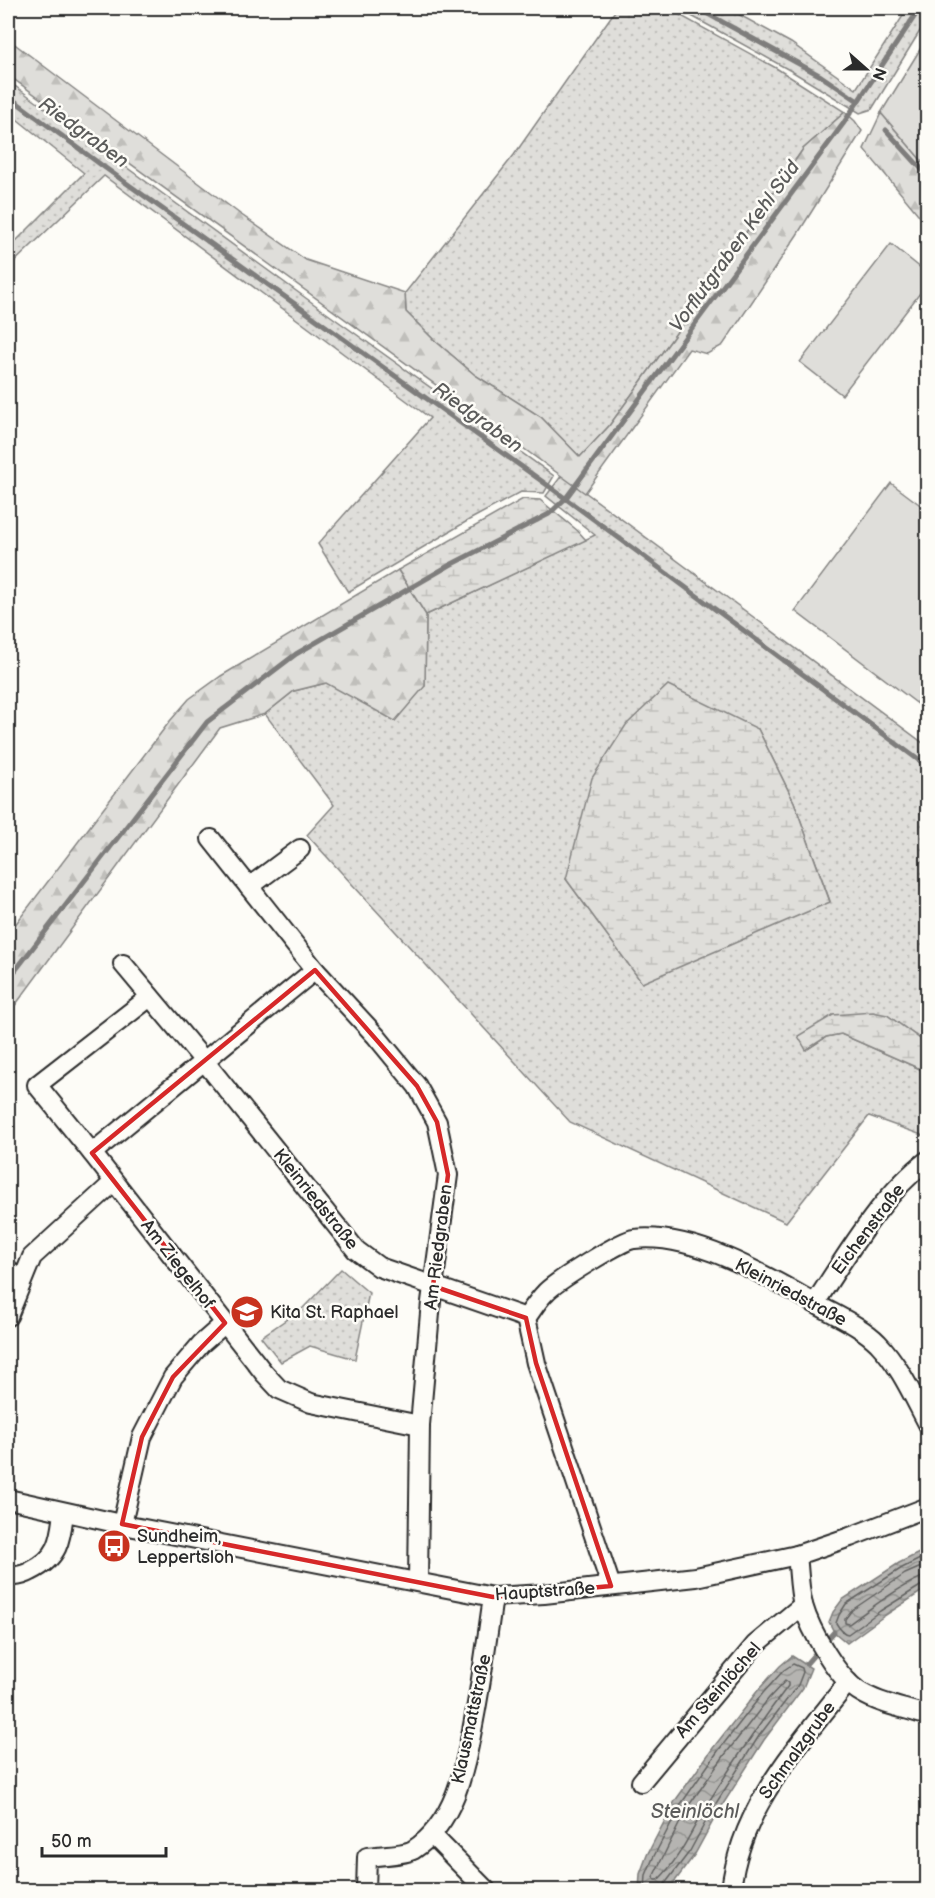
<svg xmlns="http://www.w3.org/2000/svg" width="935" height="1898" font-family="'Balsamiq Sans',sans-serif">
<defs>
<pattern id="grass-dots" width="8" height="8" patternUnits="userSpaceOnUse" patternTransform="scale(1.5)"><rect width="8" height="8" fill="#dfdeda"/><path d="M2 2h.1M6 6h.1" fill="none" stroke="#c0bfbb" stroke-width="1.8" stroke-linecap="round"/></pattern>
<pattern id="forest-firs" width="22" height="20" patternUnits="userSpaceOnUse" patternTransform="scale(1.5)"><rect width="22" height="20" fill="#dfdeda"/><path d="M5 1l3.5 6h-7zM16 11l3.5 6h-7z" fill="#c0bfbb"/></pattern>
<pattern id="wetland-marsh" width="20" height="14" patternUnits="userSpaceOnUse" patternTransform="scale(1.5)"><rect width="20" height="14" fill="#dfdeda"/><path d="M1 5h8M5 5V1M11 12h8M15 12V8" fill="none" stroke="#c0bfbb"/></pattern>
<pattern id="water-waves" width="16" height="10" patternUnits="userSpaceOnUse" patternTransform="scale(1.5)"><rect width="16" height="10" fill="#b5b4b1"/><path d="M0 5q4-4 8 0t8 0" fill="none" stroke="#939390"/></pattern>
</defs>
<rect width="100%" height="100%" fill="#fdfcf7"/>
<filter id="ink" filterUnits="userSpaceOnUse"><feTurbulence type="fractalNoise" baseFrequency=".0167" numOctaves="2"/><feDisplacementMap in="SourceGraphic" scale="12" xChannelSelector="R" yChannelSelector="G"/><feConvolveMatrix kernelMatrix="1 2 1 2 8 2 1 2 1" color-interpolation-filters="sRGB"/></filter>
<g filter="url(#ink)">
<g fill="url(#grass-dots)" stroke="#858482" stroke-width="1.5" fill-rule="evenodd">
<path d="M 617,8 L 667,8 L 776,68 L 845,112 L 803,149 L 700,300 L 609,426 L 580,457 L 541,417 L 475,375 L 433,339 L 406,312 L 405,293 L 514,155 Z"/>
<path d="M 677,8 L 727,8 L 791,43 L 856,89 L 908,8 L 927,8 L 928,18 L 872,109 L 860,113 L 793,72 Z"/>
<path d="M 8,81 L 314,304 L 554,476 L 544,493 L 521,492 L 469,520 L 348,592 L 318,544 L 430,418 L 104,176 L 8,268 L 8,249 L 84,173 L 8,112 Z"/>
<path d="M 562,475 L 927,746 L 927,1041 L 919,1038 L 887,1015 L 833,1015 L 806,1050 L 826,1037 L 841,1034 L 927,1072 L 927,1137 L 869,1116 L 786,1222 L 570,1122 L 307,835 L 334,805 L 265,714 L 294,691 L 326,683 L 425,686 L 426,615 L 595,535 L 546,496 ZM 758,729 L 794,802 L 830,901 L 642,982 L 566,879 Z"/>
<path d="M 341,1269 L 369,1293 L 355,1359 L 310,1346 L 281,1362 L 261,1337 L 303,1308 Z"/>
</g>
<g fill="url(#forest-firs)" stroke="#858482" stroke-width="1.5">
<path d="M 8,39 L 240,214 L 306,260 L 405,293 L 406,312 L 433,339 L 475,375 L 541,417 L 580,457 L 609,426 L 700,300 L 803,149 L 845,112 L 855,121 L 862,131 L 797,235 L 723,345 L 707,354 L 689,349 L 585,493 L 8,75 Z"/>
<path d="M 881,113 L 927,167 L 927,225 L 864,149 Z"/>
<path d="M 398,570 L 426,615 L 425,686 L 395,721 L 326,683 L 294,691 L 265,714 L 220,728 L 8,1015 L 8,934 L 170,721 L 189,699 L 221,676 Z"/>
</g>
<g fill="url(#wetland-marsh)" stroke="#858482" stroke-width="1.5">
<path d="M 523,499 L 540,500 L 578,531 L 586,540 L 426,615 L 398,570 Z"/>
<path d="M 668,685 L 758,729 L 794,802 L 830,902 L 642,983 L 566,879 L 592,778 L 626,725 Z"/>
<path d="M 873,1012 L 887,1015 L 919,1038 L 927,1041 L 927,1072 L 841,1034 L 826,1037 L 806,1050 L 798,1036 L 833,1015 Z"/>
</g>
<g fill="#dfdeda" stroke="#858482" stroke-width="1.5">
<path d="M 927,38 L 927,167 L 881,113 Z"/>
<path d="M 891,244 L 927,273 L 927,284 L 842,395 L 800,362 Z"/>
<path d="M 891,483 L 927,510 L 927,711 L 795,611 Z"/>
</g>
<g fill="url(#water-waves)" stroke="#7e7d7b" stroke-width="1.5">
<path d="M 927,1549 L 927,1588 L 884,1616 L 847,1643 L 834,1632 L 829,1622 L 833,1612 L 842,1600 L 899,1563 Z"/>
<path d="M 792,1656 L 811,1668 L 803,1688 L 764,1740 L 718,1812 L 695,1854 L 673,1884 L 666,1890 L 639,1890 L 640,1874 L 647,1855 L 675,1801 L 713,1748 L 759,1689 L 780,1666 Z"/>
</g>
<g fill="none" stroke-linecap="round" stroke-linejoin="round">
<g stroke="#626261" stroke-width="1.5">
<path d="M 928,1555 L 902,1568 L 846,1604 L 839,1615 L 836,1623 C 839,1628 843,1634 848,1634 L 880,1611 L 922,1585 L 928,1584"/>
<path d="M 928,1564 L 905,1574 L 852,1610 L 845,1619 L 845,1623 L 849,1624 C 864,1613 911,1577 928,1576"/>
<path d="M 785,1681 L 788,1683 L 788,1686 C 759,1724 733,1763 708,1803 C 692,1829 680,1859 658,1880 L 655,1880 L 653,1877 L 687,1808 L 724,1756 L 769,1698 Z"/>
<path d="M 645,1890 L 646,1875 L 653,1858 L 681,1804 L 718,1751 L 763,1693 L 784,1670 L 793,1664 L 802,1668 L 803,1672 L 798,1685 L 759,1736 L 713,1808 L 690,1851 L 664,1885 L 663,1890"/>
</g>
<g stroke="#7e7d7b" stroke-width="5">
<path d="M 697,8 L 821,76 L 858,101"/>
<path d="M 8,96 L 104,167 L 550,487 L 928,767"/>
<path d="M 886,130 L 928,176"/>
<path d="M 8,980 L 207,722 L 296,654 L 450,565 L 549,514 L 566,498 L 843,124 L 920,8"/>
<path d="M 825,1642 L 834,1632"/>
<path d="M 806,1664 L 819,1649"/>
</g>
<defs>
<g id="minor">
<path d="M 211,839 L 315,970 L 376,1036 L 417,1086 L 437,1122 L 448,1175 L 431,1302 L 420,1425 L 418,1582"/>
<path d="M 249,887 L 300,849"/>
<path d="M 123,964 L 205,1062 L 356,1250 L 379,1267 L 526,1318 L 536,1363 L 611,1586"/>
<path d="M 150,997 L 37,1085 L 92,1153 L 264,1373 L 279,1389 L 311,1403 L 420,1425"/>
<path d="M 92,1153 L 315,970"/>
<path d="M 8,1269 L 20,1286"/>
<path d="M 815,1303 C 847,1255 881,1195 928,1160"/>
<path d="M 8,1316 L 32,1257 L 114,1182"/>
<path d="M 526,1318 C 532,1310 538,1300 545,1293 C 555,1282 622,1240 634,1239 C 693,1232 767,1276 816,1304 C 837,1316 861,1326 878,1343 C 900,1366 913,1396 928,1424"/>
<path d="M 8,1499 L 134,1527 L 493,1597 L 544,1594 L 696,1577 L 797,1555 L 850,1537 L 928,1507"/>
<path d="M 122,1524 L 142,1437 L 173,1377 L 201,1344 L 225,1323"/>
<path d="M 797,1555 C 799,1571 799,1590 803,1605 C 810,1630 839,1681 862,1693 C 882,1705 906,1708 928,1716"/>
<path d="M 8,1575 C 15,1577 24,1575 31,1571 C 58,1558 61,1541 64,1512"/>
<path d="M 641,1782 L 755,1645 L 803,1605"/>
<path d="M 432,1835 L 486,1890"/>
<path d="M 366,1890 L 367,1857 C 379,1855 404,1855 413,1850 C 456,1822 465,1767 474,1720 C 482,1679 487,1638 493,1597"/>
<path d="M 731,1890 C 740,1807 799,1745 848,1682"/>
</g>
</defs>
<use href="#minor" stroke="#2b2b2b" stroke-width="22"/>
<use href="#minor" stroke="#fdfcf7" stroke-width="18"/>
</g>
</g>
<path fill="none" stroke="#d62828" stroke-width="4.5" stroke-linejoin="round" d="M 315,970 L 417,1086 L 437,1122 L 448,1175 L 433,1286 L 526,1318 L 536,1363 L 611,1586 L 493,1597 L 122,1524 L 142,1437 L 173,1377 L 225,1323 L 92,1153 Z"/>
<defs>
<symbol id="school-disc" viewBox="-11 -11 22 22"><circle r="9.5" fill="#c8321e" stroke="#fdfcf7"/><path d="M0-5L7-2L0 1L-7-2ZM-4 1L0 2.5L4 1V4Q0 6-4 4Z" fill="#fff"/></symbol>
<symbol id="bus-disc" viewBox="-11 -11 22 22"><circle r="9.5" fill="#c8321e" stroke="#fdfcf7"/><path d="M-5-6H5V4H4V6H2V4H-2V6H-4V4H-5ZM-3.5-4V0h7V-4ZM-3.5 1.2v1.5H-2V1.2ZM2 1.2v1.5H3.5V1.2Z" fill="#fff"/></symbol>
</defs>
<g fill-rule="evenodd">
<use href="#school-disc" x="228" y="1293" width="38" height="38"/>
<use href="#bus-disc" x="95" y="1527" width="38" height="38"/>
</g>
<g text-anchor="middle" stroke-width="5" stroke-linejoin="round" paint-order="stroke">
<g font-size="18" fill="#2b2b2b" stroke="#fdfcf7">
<text transform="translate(316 1199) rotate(51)" y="6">Kleinriedstraße</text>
<text transform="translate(868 1229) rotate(-53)" y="6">Eichenstraße</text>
<text transform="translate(438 1247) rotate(-83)" y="6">Am Riedgraben</text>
<text transform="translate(178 1264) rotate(52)" y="6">Am Ziegelhof</text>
<text transform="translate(791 1292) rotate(28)" y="6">Kleinriedstraße</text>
<text transform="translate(545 1591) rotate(-4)" y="6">Hauptstraße</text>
<text transform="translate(718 1690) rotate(-49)" y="6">Am Steinlöchel</text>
<text transform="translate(471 1719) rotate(-78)" y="6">Klausmattstraße</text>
<text transform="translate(797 1750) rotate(-54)" y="6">Schmalzgrube</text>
</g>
<g font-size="18" fill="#2b2b2b" stroke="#fdfcf7" text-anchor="start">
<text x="270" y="1318">Kita St. Raphael</text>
<text x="137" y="1542">Sundheim,<tspan x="137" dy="21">Leppertsloh</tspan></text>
</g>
<g font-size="20" font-style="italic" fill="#5b5b5a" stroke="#fdfcf7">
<text transform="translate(84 132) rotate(36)" y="7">Riedgraben</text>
<text transform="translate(734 246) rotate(-54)" y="7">Vorflutgraben Kehl Süd</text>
<text transform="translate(478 417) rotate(36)" y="7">Riedgraben</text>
<text x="695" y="1818">Steinlöchl</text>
</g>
</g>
<rect width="935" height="1898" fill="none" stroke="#fdfcf7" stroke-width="30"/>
<rect x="15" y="15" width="905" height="1868" fill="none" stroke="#2b2b2b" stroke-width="2" filter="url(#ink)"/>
<g transform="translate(866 69) rotate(111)" stroke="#fdfcf7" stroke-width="4.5" paint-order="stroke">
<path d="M0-4.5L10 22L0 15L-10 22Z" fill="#2b2b2b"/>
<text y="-9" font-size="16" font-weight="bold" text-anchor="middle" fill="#2b2b2b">N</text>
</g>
<path d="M42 1847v9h124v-9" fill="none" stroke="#2b2b2b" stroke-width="3"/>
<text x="51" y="1847" font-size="18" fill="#2b2b2b" stroke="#fdfcf7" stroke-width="4.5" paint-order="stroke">50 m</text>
</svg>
